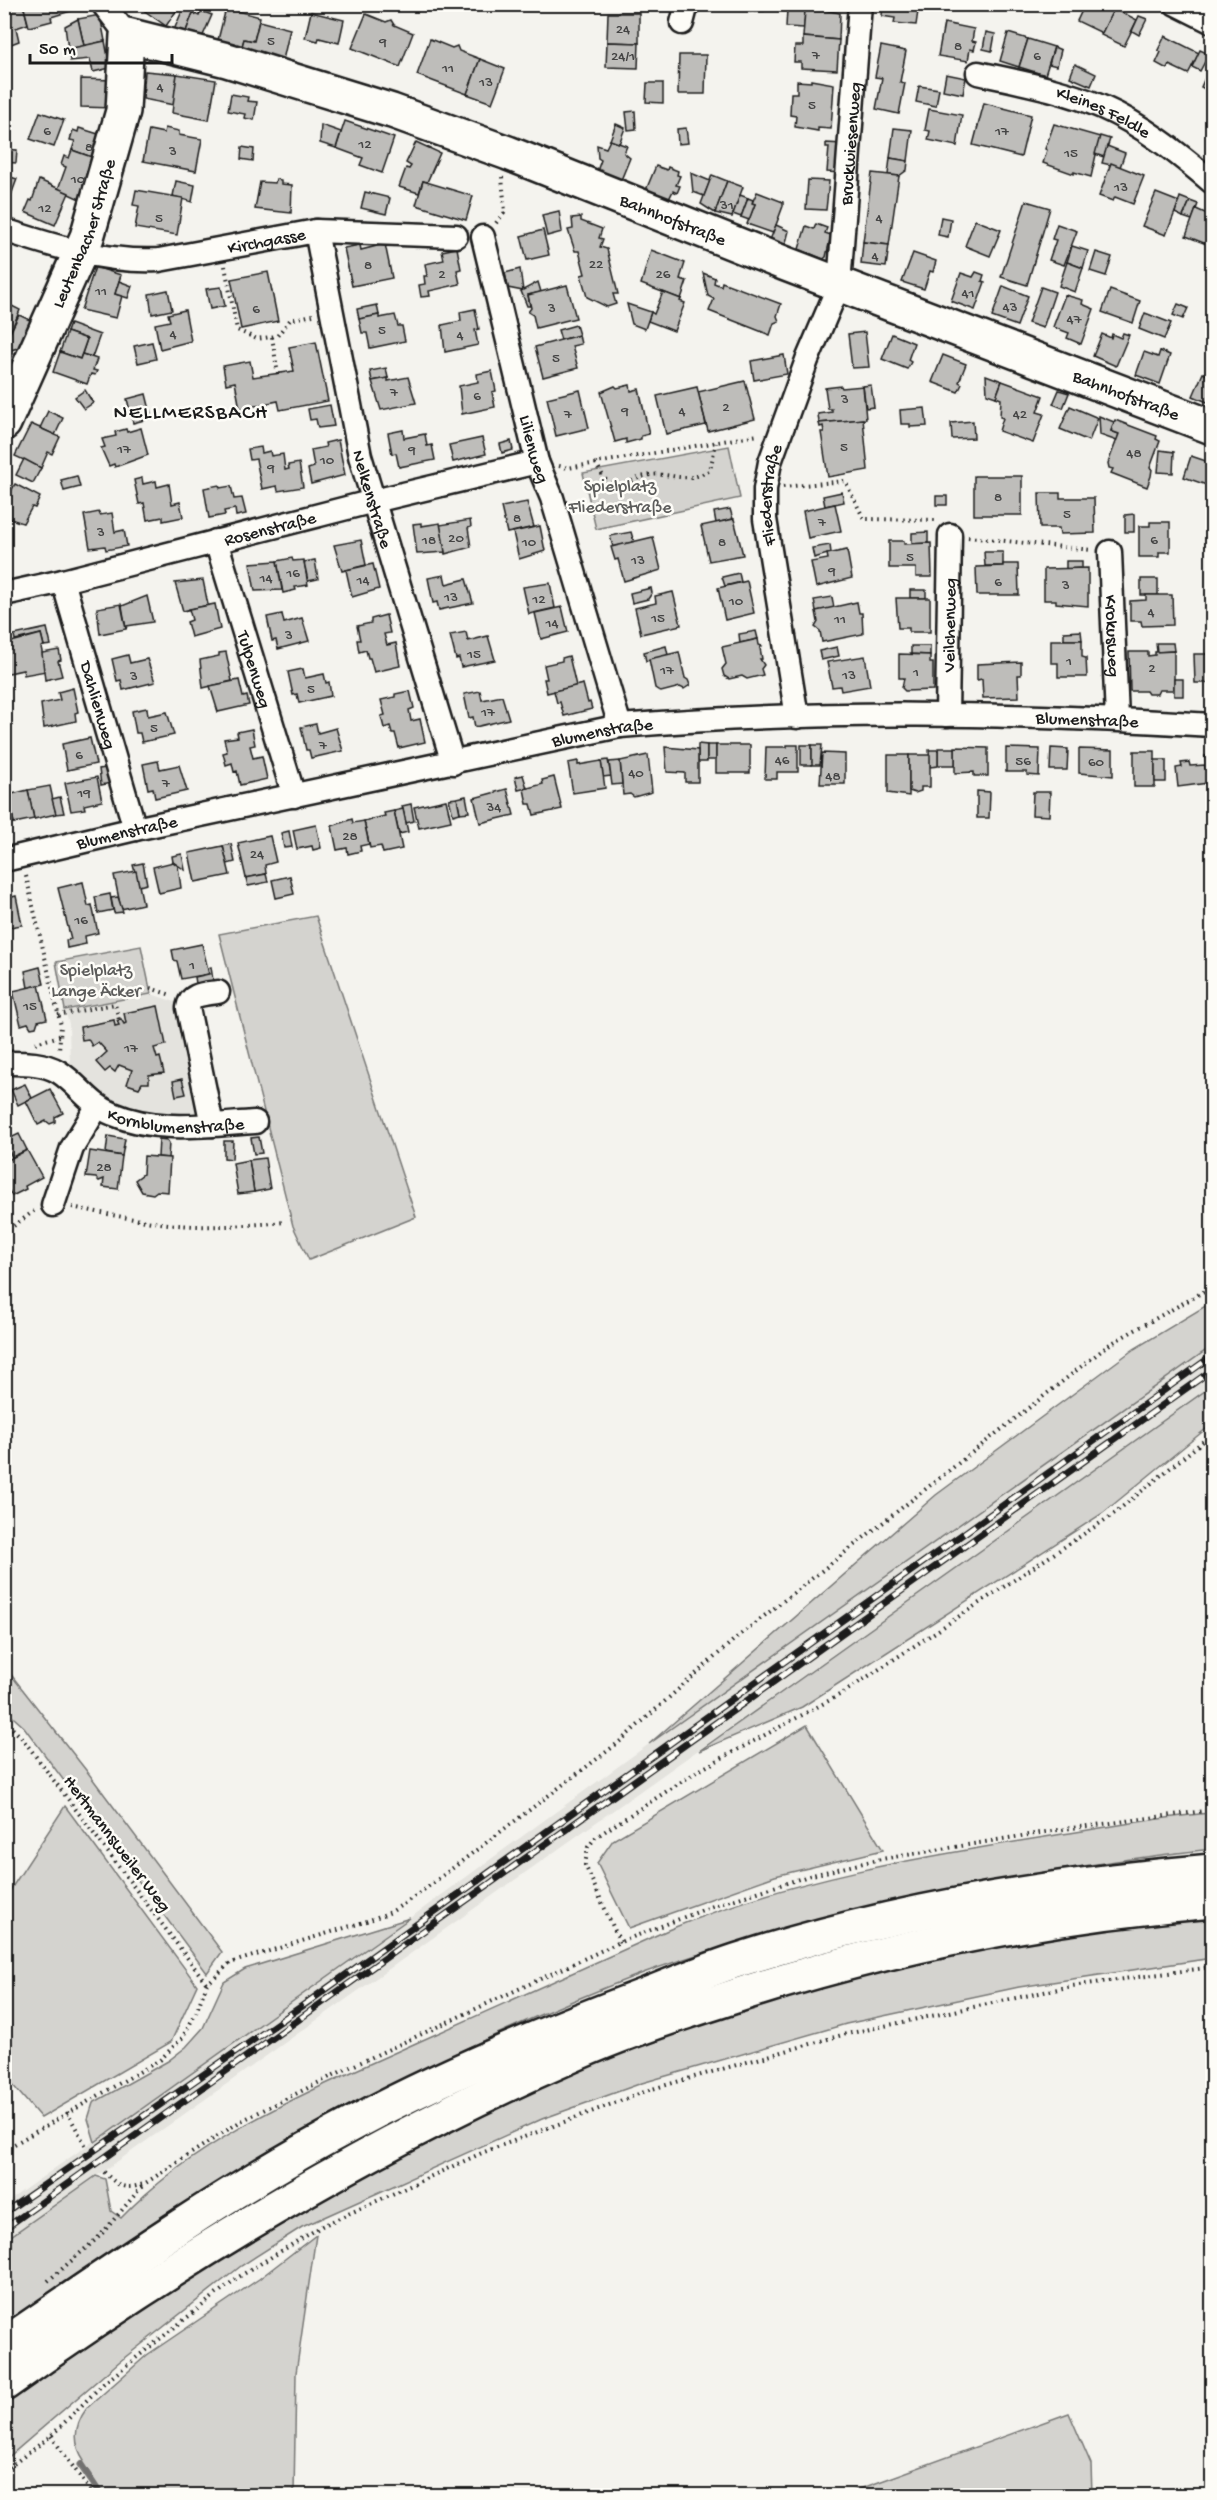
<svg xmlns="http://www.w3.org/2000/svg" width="1217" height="2500" font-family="'Gochi Hand',sans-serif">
<rect width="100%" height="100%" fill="#f4f3ee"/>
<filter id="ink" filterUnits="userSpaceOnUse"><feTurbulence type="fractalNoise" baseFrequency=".0167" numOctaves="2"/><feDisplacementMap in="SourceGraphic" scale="12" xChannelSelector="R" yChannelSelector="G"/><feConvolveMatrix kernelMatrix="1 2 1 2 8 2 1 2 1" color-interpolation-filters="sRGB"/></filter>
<g filter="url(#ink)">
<g fill="#e4e3de">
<path d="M 151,994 L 175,1002 L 200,1114 L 149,1115 L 109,1103 L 70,1070 L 69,1024 L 65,1010 Z"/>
<path d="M 1212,1346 L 1212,1386 L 5,2241 L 4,2204 L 410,1918 L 649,1744 Z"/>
</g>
<g fill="#d4d3cf" stroke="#787876" stroke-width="1.5">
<path d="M 729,446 L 740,498 L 596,529 L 583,473 Z"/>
<path d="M 316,916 L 416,1217 L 309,1260 L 293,1226 L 219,934 Z"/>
<path d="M 141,946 L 151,994 L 65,1010 L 56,962 Z"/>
<path d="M 1212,1302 L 1212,1346 L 649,1744 L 936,1495 L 1134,1349 Z"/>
<path d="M 1212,1386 L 1212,1424 L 1103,1513 L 802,1707 L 699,1751 Z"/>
<path d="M 5,1667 L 89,1774 L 222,1952 L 207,1973 L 24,1727 L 5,1710 Z"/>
<path d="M 807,1725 L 883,1850 L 775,1876 L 629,1928 L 597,1863 L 613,1840 Z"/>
<path d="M 65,1806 L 197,1985 L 171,2042 L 41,2118 L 5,2076 L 5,1898 Z"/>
<path d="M 1212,1813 L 1212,1849 C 1079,1863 953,1887 823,1920 C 763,1935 703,1951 646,1972 C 416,2058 204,2183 5,2324 L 4,2241 L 96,2176 L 105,2179 L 111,2211 L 121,2218 C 200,2135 313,2090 416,2043 C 500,2006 584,1968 668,1930 C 791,1878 920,1857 1051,1836 C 1104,1828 1158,1817 1212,1813 Z"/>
<path d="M 1212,1916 L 1212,1958 L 1019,1987 L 846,2024 L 642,2083 L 542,2119 L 302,2227 L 241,2266 L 119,2362 L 5,2460 L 5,2401 L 17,2392 L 223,2254 L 395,2154 L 604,2058 L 771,1999 L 917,1960 L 1051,1934 Z"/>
<path d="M 410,1918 L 95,2142 L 88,2119 L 93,2103 L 168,2061 L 186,2047 L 203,2028 L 224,1982 L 245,1969 Z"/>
<path d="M 316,2235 L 296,2373 L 294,2495 L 98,2495 L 77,2465 L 84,2460 C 72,2442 75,2424 87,2408 L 147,2355 L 259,2279 Z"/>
<path d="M 1069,2413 L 1091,2464 L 1092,2495 L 843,2495 Z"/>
</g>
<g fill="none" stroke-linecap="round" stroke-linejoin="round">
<path stroke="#72716f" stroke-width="6" d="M 81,2464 L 102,2496"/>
</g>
<g fill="#bebdba" stroke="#1c1c1c" stroke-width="1.5">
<path d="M 4,4 L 23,4 L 28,24 L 16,28 L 19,41 L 6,46 Z"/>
<path d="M 23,4 L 73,4 L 74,10 L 51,17 L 52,21 L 29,27 Z"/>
<path d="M 135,4 L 181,4 L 166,26 Z"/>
<path d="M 185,4 L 210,4 L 209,7 L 203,5 L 199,16 L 193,13 L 185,34 L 174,30 Z"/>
<path d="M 729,4 L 764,4 L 764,11 L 729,10 Z"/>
<path d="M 883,4 L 919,4 L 916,25 L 894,23 L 895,18 L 882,16 Z"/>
<path d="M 1085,4 L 1099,4 L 1113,11 L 1102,33 L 1077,21 Z"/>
<path d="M 226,8 L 260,17 L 254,41 L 244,39 L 241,50 L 217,44 Z"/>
<path d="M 1114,8 L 1137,20 L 1124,46 L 1101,35 Z"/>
<path d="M 787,9 L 805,10 L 804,28 L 786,27 Z"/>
<path d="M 820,9 L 840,13 L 839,40 L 803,37 L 805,10 L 820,11 Z"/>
<path d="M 201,11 L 212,15 L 201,40 L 185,34 L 193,13 L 199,16 Z"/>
<path d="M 311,12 L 344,20 L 339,43 L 319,38 L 318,41 L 305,38 Z"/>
<path d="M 608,13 L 639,13 L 639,43 L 607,42 Z"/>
<path d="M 366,14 L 386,22 L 391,20 L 394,25 L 413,33 L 400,67 L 352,48 Z"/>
<path d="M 100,15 L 105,41 L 84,46 L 78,19 Z"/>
<path d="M 1139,16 L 1147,19 L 1139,35 L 1132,31 Z"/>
<path d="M 78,19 L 84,46 L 68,49 L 65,26 Z"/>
<path d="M 259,21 L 290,29 L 283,60 L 241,50 L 244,39 L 254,41 Z"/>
<path d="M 944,23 L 974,29 L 972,41 L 976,42 L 974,50 L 970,49 L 968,61 L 938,56 Z"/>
<path d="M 986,32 L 995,34 L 992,51 L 983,49 Z"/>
<path d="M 1008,33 L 1028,39 L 1019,67 L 1000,61 Z"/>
<path d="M 1165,36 L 1199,53 L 1188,74 L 1169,65 L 1167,69 L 1156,63 L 1161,52 L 1158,50 Z"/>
<path d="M 803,37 L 839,40 L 837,70 L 801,68 L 801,62 L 794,62 L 795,46 L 803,46 Z"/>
<path d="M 430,39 L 452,48 L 457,46 L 459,51 L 480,59 L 467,94 L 417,75 Z"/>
<path d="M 1028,39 L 1054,47 L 1045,75 L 1019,67 Z"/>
<path d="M 105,41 L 110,68 L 93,72 L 90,59 L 70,61 L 68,49 Z"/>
<path d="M 607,42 L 639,43 L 638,68 L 606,67 Z"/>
<path d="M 881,46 L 906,51 L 900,82 L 905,83 L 899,114 L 876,109 L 882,78 L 875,77 Z"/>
<path d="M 1054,47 L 1061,50 L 1057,66 L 1049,64 Z"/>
<path d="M 1200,50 L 1209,54 L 1200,71 L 1192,67 Z"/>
<path d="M 679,55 L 706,55 L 705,94 L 678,94 Z"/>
<path d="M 480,59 L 505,69 L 492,103 L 467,94 Z"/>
<path d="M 1212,62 L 1212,93 L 1201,87 Z"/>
<path d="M 1075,64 L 1096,74 L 1091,86 L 1070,77 Z"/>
<path d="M 145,71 L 177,74 L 174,105 L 143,99 Z"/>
<path d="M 177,74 L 216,80 L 209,120 L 172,113 Z"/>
<path d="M 946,74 L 966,78 L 963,94 L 943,90 Z"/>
<path d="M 81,79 L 113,80 L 113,108 L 81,107 Z"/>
<path d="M 811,80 L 834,84 L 831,129 L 818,128 L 818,131 L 795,127 L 796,116 L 790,115 L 791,93 L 797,93 L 797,81 L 811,82 Z"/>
<path d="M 647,83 L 663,83 L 663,103 L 646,102 Z"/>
<path d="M 919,86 L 939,89 L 936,106 L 916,102 Z"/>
<path d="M 231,94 L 248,97 L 247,101 L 257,102 L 254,120 L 244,118 L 245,114 L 228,111 Z"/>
<path d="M 984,103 L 1031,115 L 1021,157 L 973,145 Z"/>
<path d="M 929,109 L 962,115 L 957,146 L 928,140 L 930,131 L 925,130 Z"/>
<path d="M 635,111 L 636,129 L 628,130 L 626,112 Z"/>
<path d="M 40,112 L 64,120 L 54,147 L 30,139 Z"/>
<path d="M 345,121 L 394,138 L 382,173 L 360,165 L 363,158 L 336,148 Z"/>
<path d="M 616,124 L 625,128 L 619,144 L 610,140 Z"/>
<path d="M 1054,124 L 1100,137 L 1091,177 L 1074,172 L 1074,174 L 1043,163 L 1047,150 L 1045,149 Z"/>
<path d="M 321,125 L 341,132 L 336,148 L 320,143 Z"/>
<path d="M 79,128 L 108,137 L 100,160 L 72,150 L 75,141 L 70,140 L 73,130 L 78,132 Z"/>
<path d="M 165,128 L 179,131 L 179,135 L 202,139 L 196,171 L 143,161 L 149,130 L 164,133 Z"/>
<path d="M 686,128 L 688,143 L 678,144 L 677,129 Z"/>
<path d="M 894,128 L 912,130 L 908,161 L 890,158 Z"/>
<path d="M 1100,136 L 1110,139 L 1104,157 L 1095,154 Z"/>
<path d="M 610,140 L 627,146 L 624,153 L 630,158 L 621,180 L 597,171 L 601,160 L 598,158 L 597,145 L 606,148 Z"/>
<path d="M 416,142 L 440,153 L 427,182 L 423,181 L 419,193 L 399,187 L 406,168 L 409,169 L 411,166 L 406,163 Z"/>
<path d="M 826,143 L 843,144 L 841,173 L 827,172 L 829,147 L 826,147 Z"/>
<path d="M 1107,146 L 1125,153 L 1120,167 L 1102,163 Z"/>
<path d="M 242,147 L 254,149 L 253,161 L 241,159 Z"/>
<path d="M 4,149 L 17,150 L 16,163 L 4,162 Z"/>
<path d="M 72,150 L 100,160 L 84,201 L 58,189 L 66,167 L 61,165 L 64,156 L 69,158 Z"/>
<path d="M 890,158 L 908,161 L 907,170 L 899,176 L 888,175 Z"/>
<path d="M 1111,163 L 1144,176 L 1133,204 L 1115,197 L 1113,201 L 1099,196 Z"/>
<path d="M 656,166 L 667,170 L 668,167 L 678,171 L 677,175 L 680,176 L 676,185 L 680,186 L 677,193 L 673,191 L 669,199 L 646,190 Z"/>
<path d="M 691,173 L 710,181 L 704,196 L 693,192 Z"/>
<path d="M 872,173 L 899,176 L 889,245 L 863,242 Z"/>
<path d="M 4,175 L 17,179 L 10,198 L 4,196 Z"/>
<path d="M 712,175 L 727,181 L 715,213 L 701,204 Z"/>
<path d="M 276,179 L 281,180 L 281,184 L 292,185 L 291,213 L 255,209 L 260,182 L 275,183 Z"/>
<path d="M 39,180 L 69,193 L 55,225 L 25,212 L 30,200 L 32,201 Z"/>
<path d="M 808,180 L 829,181 L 826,210 L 806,209 Z"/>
<path d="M 176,181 L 195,185 L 192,202 L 173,196 Z"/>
<path d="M 423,181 L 473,196 L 466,220 L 416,205 Z"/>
<path d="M 727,181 L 743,187 L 732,217 L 715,213 Z"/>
<path d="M 136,190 L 183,198 L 177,235 L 135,228 L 139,206 L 133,205 Z"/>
<path d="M 365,192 L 390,198 L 386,214 L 361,208 Z"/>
<path d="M 757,192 L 783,202 L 783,206 L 773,233 L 747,224 L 755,204 L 752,203 Z"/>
<path d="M 1156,193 L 1179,202 L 1166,235 L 1142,226 Z"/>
<path d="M 740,195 L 748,198 L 741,217 L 733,214 Z"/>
<path d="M 1180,197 L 1190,201 L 1183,217 L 1175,213 Z"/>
<path d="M 748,198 L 753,200 L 752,203 L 755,204 L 749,220 L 741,217 Z"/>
<path d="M 1026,201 L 1050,208 L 1027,285 L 1001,277 Z"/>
<path d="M 1190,201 L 1198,204 L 1192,220 L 1183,217 Z"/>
<path d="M 1196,209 L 1212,216 L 1212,250 L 1208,248 L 1209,245 L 1186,236 Z"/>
<path d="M 559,211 L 562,232 L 547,236 L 542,215 Z"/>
<path d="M 581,217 L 581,221 L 602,229 L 599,238 L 603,239 L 600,247 L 607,249 L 618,294 L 613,294 L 616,304 L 607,307 L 587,297 L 581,275 L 585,274 L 579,251 L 575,251 L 568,230 L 573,229 L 572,218 Z"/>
<path d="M 941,217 L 951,219 L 948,237 L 938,235 Z"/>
<path d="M 975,220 L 1001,230 L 990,256 L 965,246 Z"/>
<path d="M 816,224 L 827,228 L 825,233 L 831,235 L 826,257 L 823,259 L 799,249 L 806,226 L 814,229 Z"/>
<path d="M 1057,224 L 1077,231 L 1064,265 L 1049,260 L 1056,240 L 1052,239 Z"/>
<path d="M 776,225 L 789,231 L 785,246 L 770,240 Z"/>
<path d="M 543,230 L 549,255 L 527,260 L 521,236 Z"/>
<path d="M 863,242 L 889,245 L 886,267 L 861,264 Z"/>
<path d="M 385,244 L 392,278 L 352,286 L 344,248 L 360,245 L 361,250 Z"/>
<path d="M 1072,246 L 1088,251 L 1083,268 L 1067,262 Z"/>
<path d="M 457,248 L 461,269 L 457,270 L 460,284 L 429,291 L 430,296 L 421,297 L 419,285 L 425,284 L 424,276 L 427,276 L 425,264 L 444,260 L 442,251 Z"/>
<path d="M 651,250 L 685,263 L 680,279 L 687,281 L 681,299 L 641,284 Z"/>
<path d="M 1096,252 L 1112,257 L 1106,276 L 1090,271 Z"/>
<path d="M 913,253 L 936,261 L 933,272 L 930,271 L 924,289 L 902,282 Z"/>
<path d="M 1067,262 L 1083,268 L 1075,292 L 1059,286 Z"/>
<path d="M 95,267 L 121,275 L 115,294 L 122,296 L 116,318 L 81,310 Z"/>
<path d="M 520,269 L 523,291 L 508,288 L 505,273 Z"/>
<path d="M 268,272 L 278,321 L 241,329 L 231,279 Z"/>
<path d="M 976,272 L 984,275 L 982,281 L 985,282 L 975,310 L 951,301 L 961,273 L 973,277 Z"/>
<path d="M 703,273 L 715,278 L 714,283 L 721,286 L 722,282 L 781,304 L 777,316 L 779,321 L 774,323 L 770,335 L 709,311 L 714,299 L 708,296 Z"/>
<path d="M 119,281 L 132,286 L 128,298 L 115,294 Z"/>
<path d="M 538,282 L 541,292 L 528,295 L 530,306 L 527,306 L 521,291 Z"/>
<path d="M 567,285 L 576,318 L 536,328 L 533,315 L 528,312 L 531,308 L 528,295 Z"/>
<path d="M 1003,286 L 1028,296 L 1017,326 L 992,317 Z"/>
<path d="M 221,287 L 225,306 L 210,309 L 206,289 Z"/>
<path d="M 1041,287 L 1055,292 L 1043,328 L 1028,323 Z"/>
<path d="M 168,290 L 172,310 L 152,314 L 149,294 Z"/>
<path d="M 1110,290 L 1140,301 L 1133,323 L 1102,312 Z"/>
<path d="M 663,292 L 681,299 L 680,301 L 685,303 L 674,331 L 648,321 L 651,312 L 654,314 Z"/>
<path d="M 1065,295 L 1083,300 L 1082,304 L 1094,309 L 1081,344 L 1067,338 L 1069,333 L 1053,327 Z"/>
<path d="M 4,302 L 20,310 L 8,337 L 4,336 Z"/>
<path d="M 627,304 L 651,312 L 645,329 L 632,324 Z"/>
<path d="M 1178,304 L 1188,308 L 1183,319 L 1173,315 Z"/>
<path d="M 377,305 L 379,315 L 359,319 L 357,309 Z"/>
<path d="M 475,309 L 479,329 L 475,330 L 478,345 L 445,352 L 442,325 L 461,321 L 460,312 Z"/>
<path d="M 185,310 L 191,341 L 160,349 L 155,324 L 170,321 L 168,314 Z"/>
<path d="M 1145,313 L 1171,323 L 1164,339 L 1139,329 Z"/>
<path d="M 19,315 L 34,322 L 21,347 L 11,350 L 4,364 L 4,336 L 8,337 Z"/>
<path d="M 379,315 L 379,318 L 395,315 L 398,326 L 402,326 L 405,341 L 370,348 L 367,333 L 362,333 L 359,319 Z"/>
<path d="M 70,324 L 100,335 L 92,357 L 82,354 L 87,339 L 67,332 Z"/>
<path d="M 576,325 L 579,335 L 561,340 L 558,330 Z"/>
<path d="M 67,332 L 87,339 L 80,359 L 60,352 Z"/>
<path d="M 865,332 L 869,367 L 852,368 L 848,334 Z"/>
<path d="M 1123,333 L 1129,335 L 1116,366 L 1093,356 L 1102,334 L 1111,338 L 1112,334 L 1121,338 Z"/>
<path d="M 892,334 L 914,343 L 908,360 L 911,362 L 907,369 L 882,359 Z"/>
<path d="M 579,335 L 581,344 L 572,346 L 578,368 L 543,377 L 535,347 Z"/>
<path d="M 152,342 L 156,359 L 138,363 L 134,346 Z"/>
<path d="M 316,342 L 328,401 L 280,410 L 278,401 L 240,409 L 235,382 L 226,384 L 223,366 L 250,361 L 253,377 L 294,371 L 289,347 Z"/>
<path d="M 1160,351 L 1170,355 L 1160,384 L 1136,375 L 1144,352 L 1158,357 Z"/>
<path d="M 60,352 L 80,359 L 82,354 L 97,359 L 93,370 L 97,371 L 95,375 L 91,374 L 87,384 L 53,372 Z"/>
<path d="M 784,355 L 787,374 L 754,380 L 751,361 Z"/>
<path d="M 943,355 L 966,364 L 959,382 L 962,384 L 958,392 L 932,382 Z"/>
<path d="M 386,368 L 388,378 L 372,381 L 370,371 Z"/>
<path d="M 492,371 L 496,391 L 492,392 L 495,407 L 462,414 L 459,386 L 478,382 L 477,374 Z"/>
<path d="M 1203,373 L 1212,377 L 1212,404 L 1193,396 Z"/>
<path d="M 986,375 L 1002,381 L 996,397 L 987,394 Z"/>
<path d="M 408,377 L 416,403 L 381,410 L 372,381 L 388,378 L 388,381 Z"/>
<path d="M 745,381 L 755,419 L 708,431 L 698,392 Z"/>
<path d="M 1002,381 L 1043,396 L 1037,412 L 1044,414 L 1033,443 L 999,431 L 1003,418 L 1000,417 L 1001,399 L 996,397 Z"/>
<path d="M 630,385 L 631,391 L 639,389 L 649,434 L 641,436 L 641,439 L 626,443 L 626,439 L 615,442 L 601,392 L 615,386 L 617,388 Z"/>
<path d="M 871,385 L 874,407 L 866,408 L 863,386 Z"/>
<path d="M 841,386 L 842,388 L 863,386 L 866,419 L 819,423 L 818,414 L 832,412 L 832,409 L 828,409 L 825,388 Z"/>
<path d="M 697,387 L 706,425 L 666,434 L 657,396 Z"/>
<path d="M 85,390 L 93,403 L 84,409 L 75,397 Z"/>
<path d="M 580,390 L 589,428 L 556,436 L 547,398 Z"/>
<path d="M 1059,390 L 1069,393 L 1063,408 L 1053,404 Z"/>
<path d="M 146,394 L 152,418 L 133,423 L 127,399 Z"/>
<path d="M 330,405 L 334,426 L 318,428 L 316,419 L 310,420 L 308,409 Z"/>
<path d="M 1070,406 L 1098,418 L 1089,441 L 1060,429 Z"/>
<path d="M 925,408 L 927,426 L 910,427 L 910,424 L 901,424 L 900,410 Z"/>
<path d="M 48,411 L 63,418 L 55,435 L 40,428 Z"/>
<path d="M 1099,416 L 1114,422 L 1111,431 L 1119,434 L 1117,441 L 1100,435 Z"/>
<path d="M 863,419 L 868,470 L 828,477 L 821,432 L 824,432 L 823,426 L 820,427 L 819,423 Z"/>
<path d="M 1115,420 L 1157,436 L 1156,439 L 1160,441 L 1150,468 L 1152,469 L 1151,476 L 1147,487 L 1111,473 L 1113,469 L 1109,468 L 1108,463 L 1119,434 L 1111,431 Z"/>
<path d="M 973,421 L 974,438 L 952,439 L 951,423 Z"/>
<path d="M 31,424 L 60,437 L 52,454 L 48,452 L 41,468 L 15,456 Z"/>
<path d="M 141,428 L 148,455 L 115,467 L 114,464 L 109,466 L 101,448 L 105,447 L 102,439 L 116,436 L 115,432 L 126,429 L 127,432 Z"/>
<path d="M 403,430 L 404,438 L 425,434 L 427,446 L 432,445 L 435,460 L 399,467 L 396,453 L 392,454 L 388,433 Z"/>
<path d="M 482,438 L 486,454 L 453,462 L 449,445 Z"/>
<path d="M 338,440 L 345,475 L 311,484 L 308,469 L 314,467 L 311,450 L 326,447 L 325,443 Z"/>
<path d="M 511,441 L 513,450 L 502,453 L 500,444 Z"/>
<path d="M 261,447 L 262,453 L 270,451 L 271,456 L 283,454 L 285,470 L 289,469 L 288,465 L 299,463 L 303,487 L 278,491 L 277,486 L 262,489 L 256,459 L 250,460 L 248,449 Z"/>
<path d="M 1160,450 L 1174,452 L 1173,473 L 1158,472 Z"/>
<path d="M 1191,456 L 1212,463 L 1212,487 L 1184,477 Z"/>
<path d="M 24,459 L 41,468 L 33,483 L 16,475 Z"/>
<path d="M 77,476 L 80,487 L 64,491 L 61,480 Z"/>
<rect x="974" y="476" width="48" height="39"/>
<path d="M 142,478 L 143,484 L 156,481 L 157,487 L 169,484 L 172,504 L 180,502 L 183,517 L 163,521 L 163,517 L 147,520 L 144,503 L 139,504 L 134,480 Z"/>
<path d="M 15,484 L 40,497 L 35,508 L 32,507 L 23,523 L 4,517 L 4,503 Z"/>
<path d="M 219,485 L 220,488 L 231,486 L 234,499 L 242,498 L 246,514 L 236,516 L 235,509 L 224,511 L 225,515 L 209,518 L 204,488 Z"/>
<path d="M 842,492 L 844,502 L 825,506 L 823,496 Z"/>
<path d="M 1039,493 L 1060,493 L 1060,498 L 1094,498 L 1095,533 L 1060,534 L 1059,528 L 1040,528 Z"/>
<rect x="936" y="496" width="11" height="9"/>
<path d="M 527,502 L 534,527 L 507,533 L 501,507 Z"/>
<path d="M 835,504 L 841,531 L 808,538 L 803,511 Z"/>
<path d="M 730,509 L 733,519 L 716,523 L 714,512 Z"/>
<path d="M 99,512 L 100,515 L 112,513 L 115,532 L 124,530 L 127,546 L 106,550 L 105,546 L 90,548 L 84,515 Z"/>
<path d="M 1134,514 L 1134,532 L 1125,532 L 1125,515 Z"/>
<path d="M 734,519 L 743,555 L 709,561 L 701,526 Z"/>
<path d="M 470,520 L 471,527 L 468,528 L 471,547 L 445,554 L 440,525 Z"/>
<path d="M 1150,522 L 1170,522 L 1170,552 L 1159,552 L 1159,557 L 1139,557 L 1139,526 L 1150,526 Z"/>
<path d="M 421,523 L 421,526 L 440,523 L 445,552 L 417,554 L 413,524 Z"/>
<path d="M 540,526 L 545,551 L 519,559 L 513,532 Z"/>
<path d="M 631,532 L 634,542 L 613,547 L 610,536 Z"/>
<path d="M 928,532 L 928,543 L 912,544 L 912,533 Z"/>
<path d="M 653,537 L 661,570 L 624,581 L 618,559 L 615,560 L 611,547 Z"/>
<path d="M 361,540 L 366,565 L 342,571 L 334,545 Z"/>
<path d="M 889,541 L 904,541 L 904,544 L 931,543 L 932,577 L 916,577 L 916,568 L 889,568 Z"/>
<path d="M 830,545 L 831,553 L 814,558 L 812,548 Z"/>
<path d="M 847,550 L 852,578 L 816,587 L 811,562 L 828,559 L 827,554 Z"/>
<path d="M 984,552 L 1003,552 L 1003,566 L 985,566 Z"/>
<path d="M 292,558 L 293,561 L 304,560 L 308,585 L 295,587 L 296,590 L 283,593 L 277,561 Z"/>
<path d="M 315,560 L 318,579 L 308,581 L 304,562 Z"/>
<path d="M 277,561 L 282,590 L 255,591 L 250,563 Z"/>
<path d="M 1066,561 L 1082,561 L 1082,568 L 1066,569 Z"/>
<path d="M 373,564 L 379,589 L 352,597 L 346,570 Z"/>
<path d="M 1003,564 L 1018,564 L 1019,595 L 977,595 L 976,567 L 1003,566 Z"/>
<path d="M 1088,568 L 1088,606 L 1056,603 L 1056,600 L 1044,600 L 1044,569 Z"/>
<path d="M 739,573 L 741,582 L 725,586 L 722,577 Z"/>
<path d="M 444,575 L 446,584 L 466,579 L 473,603 L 439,610 L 437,602 L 433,603 L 428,578 Z"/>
<rect x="1141" y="579" width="17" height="16"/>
<path d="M 203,580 L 208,605 L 183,611 L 175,583 Z"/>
<path d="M 747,581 L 754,613 L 725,620 L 718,588 Z"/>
<path d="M 550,583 L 555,608 L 529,614 L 523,587 Z"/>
<path d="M 651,588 L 652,593 L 648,599 L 632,603 L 630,593 Z"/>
<rect x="910" y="590" width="16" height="8"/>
<path d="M 673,592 L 681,625 L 641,634 L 635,608 L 656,603 L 655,596 Z"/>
<path d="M 1146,595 L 1172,595 L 1173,625 L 1142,626 L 1141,621 L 1130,621 L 1130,601 L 1146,600 Z"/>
<path d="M 147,596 L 153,622 L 127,626 L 126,629 L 122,606 Z"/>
<path d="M 832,597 L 834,608 L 816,611 L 814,600 Z"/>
<path d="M 896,598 L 930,598 L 930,632 L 909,632 L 909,628 L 898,628 Z"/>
<path d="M 857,602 L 859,613 L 862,613 L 863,634 L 822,642 L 820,631 L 815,627 L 818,622 L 816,611 Z"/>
<path d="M 121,604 L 126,629 L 100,634 L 97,608 Z"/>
<path d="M 215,604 L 220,629 L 191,637 L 187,622 L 192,620 L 189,609 Z"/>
<path d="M 562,607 L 568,632 L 541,639 L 535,613 Z"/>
<path d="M 282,614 L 284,623 L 302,618 L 309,641 L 278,649 L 276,640 L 272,641 L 267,617 Z"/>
<path d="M 386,615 L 390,633 L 384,634 L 387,645 L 396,643 L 400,666 L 374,672 L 370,658 L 368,658 L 366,650 L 359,652 L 357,640 L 360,640 L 357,626 L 371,623 L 371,619 Z"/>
<path d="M 47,628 L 51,645 L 44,646 L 41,634 L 15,640 L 14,635 Z"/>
<path d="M 756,631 L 758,639 L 740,643 L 739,634 Z"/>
<path d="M 1081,631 L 1082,640 L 1064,640 L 1064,632 Z"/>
<path d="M 466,632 L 468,641 L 488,636 L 495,660 L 461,667 L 459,658 L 456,659 L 450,635 Z"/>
<path d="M 41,634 L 44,646 L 41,647 L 46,671 L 24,675 L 23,670 L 4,674 L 4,644 Z"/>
<path d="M 758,639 L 759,645 L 762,646 L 760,648 L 762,659 L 760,659 L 764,665 L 761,669 L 763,675 L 747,679 L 742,676 L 729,679 L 724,676 L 722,669 L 726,664 L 722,647 Z"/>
<path d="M 1051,640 L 1082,640 L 1082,657 L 1086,658 L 1087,677 L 1058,677 L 1058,663 L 1051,663 Z"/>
<path d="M 1156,643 L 1173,643 L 1174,651 L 1157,652 Z"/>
<path d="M 666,646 L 668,655 L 646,661 L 644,652 Z"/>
<path d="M 911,646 L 930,646 L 930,655 L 911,654 Z"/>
<path d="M 837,647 L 839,656 L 821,660 L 819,651 Z"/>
<path d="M 59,650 L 61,660 L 58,661 L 62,676 L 45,680 L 42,653 Z"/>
<path d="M 1174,651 L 1174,690 L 1159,690 L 1157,694 L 1148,694 L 1146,691 L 1130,691 L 1129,652 L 1148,652 L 1148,656 L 1155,655 L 1155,652 Z"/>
<path d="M 226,652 L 232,681 L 203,688 L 200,660 L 219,656 L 219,653 Z"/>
<path d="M 679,652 L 685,678 L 688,680 L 690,685 L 684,689 L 680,687 L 661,692 L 655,688 L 649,659 Z"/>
<path d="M 899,654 L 930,655 L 930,663 L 933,663 L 933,690 L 905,691 L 902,688 L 904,678 L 899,678 Z"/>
<path d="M 1194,654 L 1212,654 L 1212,678 L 1209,679 L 1209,683 L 1195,683 Z"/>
<path d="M 128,655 L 130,663 L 147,659 L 155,682 L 123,690 L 121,680 L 117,681 L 112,659 Z"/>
<path d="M 569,656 L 576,686 L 547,693 L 544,679 L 547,679 L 544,665 L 562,661 L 562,658 Z"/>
<path d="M 865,656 L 870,686 L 841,691 L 840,686 L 832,687 L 827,662 Z"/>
<path d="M 1021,662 L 1021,675 L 1018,675 L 1019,697 L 983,698 L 982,679 L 977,680 L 977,664 Z"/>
<path d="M 303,669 L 305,678 L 324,674 L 326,683 L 329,682 L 331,696 L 299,703 L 297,694 L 293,695 L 288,672 Z"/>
<rect x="1174" y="679" width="9" height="17"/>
<path d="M 239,680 L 243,697 L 247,696 L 249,705 L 218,712 L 210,686 Z"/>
<path d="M 583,684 L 588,703 L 590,702 L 592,709 L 564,716 L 560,702 L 557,703 L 554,691 Z"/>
<path d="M 73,688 L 78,712 L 75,713 L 76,721 L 44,728 L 41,704 L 60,700 L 58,692 Z"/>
<path d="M 410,691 L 414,708 L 409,710 L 411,721 L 420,719 L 425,742 L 399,748 L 395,733 L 392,733 L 390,726 L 384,728 L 381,716 L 385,715 L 381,700 L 395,697 L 395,694 Z"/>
<path d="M 480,691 L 482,700 L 502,696 L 509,719 L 475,727 L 473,717 L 469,718 L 464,694 Z"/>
<path d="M 147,708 L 148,716 L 167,712 L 174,735 L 142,742 L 140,733 L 136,733 L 132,711 Z"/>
<path d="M 316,724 L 318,733 L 336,728 L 343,751 L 311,758 L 309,750 L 306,750 L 301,727 Z"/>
<path d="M 252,729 L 255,745 L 250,746 L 253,758 L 262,756 L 267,779 L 240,785 L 237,771 L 234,772 L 232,763 L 226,765 L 223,753 L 227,752 L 224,739 L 238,737 L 237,732 Z"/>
<path d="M 90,738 L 96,764 L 67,770 L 62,744 Z"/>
<path d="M 698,744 L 707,745 L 707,762 L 698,762 Z"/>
<rect x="707" y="745" width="9" height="15"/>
<rect x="716" y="745" width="34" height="28"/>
<path d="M 787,745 L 798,745 L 798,772 L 777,772 L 777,779 L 765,779 L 766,747 L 787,747 Z"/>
<rect x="801" y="745" width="11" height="20"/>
<path d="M 812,745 L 822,745 L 820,765 L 812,765 Z"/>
<path d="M 665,747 L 698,750 L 698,782 L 685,782 L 685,773 L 667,772 Z"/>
<path d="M 955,747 L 988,748 L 988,776 L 974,776 L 974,772 L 955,773 Z"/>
<rect x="938" y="748" width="17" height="17"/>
<path d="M 1006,748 L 1040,749 L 1039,776 L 1027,775 L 1027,772 L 1006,772 Z"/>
<path d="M 1051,748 L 1068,749 L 1067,770 L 1050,770 Z"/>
<path d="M 1079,749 L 1113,750 L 1113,776 L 1079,773 Z"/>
<path d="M 929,750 L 938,750 L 938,766 L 930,767 Z"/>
<rect x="1134" y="751" width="21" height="36"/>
<path d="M 822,753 L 845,754 L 845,784 L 820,784 Z"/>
<path d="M 648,755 L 652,792 L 634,797 L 630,794 L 623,795 L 620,761 Z"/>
<path d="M 888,755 L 909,755 L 909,796 L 888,793 Z"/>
<path d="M 909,755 L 930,755 L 930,787 L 921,787 L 921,791 L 915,793 L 909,791 Z"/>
<path d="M 1212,755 L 1212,781 L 1208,782 L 1205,756 Z"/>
<path d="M 608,760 L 611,776 L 603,777 L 601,761 Z"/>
<rect x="1155" y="760" width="11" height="22"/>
<path d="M 158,761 L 160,769 L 179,765 L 187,791 L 155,798 L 153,788 L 148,789 L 143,764 Z"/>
<path d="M 578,761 L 578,765 L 601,761 L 605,788 L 573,793 L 568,763 Z"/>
<path d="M 620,761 L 622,784 L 612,785 L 609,762 Z"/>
<path d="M 1189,762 L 1190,766 L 1205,765 L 1208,783 L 1178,787 L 1176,768 L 1182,767 L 1181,763 Z"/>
<path d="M 112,767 L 116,782 L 101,785 L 99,769 Z"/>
<path d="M 523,775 L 527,788 L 518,790 L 515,777 Z"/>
<path d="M 97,777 L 102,801 L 84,805 L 85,809 L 71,811 L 65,783 Z"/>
<path d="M 554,777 L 562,809 L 534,815 L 531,804 L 527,804 L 524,789 L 543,784 L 542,780 Z"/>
<path d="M 50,786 L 56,814 L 34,819 L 28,790 Z"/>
<path d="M 507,789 L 514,815 L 480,823 L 474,798 Z"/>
<path d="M 28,790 L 34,819 L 14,823 L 8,795 Z"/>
<path d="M 977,791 L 990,792 L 989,818 L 977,818 Z"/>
<path d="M 1033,792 L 1050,792 L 1049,816 L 1032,815 Z"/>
<path d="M 466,796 L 469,812 L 460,813 L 457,798 Z"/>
<path d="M 60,797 L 64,813 L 56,814 L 52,799 Z"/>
<path d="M 457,798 L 460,813 L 453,815 L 449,799 Z"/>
<path d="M 446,800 L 451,821 L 419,828 L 414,807 Z"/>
<path d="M 411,804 L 414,821 L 406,823 L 402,806 Z"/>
<path d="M 11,808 L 14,823 L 4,825 L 4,809 Z"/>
<path d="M 403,809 L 408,832 L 399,834 L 394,811 Z"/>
<path d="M 394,811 L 402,849 L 383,853 L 381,846 L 370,848 L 364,821 L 385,816 L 384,813 Z"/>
<path d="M 352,819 L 353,823 L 364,821 L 369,844 L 360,846 L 361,851 L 348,854 L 347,848 L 337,850 L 332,826 Z"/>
<path d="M 316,825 L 321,848 L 313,850 L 312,846 L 297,849 L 293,830 Z"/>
<path d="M 289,831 L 292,847 L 284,848 L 281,833 Z"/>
<path d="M 270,836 L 276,862 L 265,865 L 266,874 L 246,878 L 238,843 Z"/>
<path d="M 231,844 L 235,862 L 227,864 L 223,846 Z"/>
<path d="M 223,846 L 230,875 L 195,882 L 189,853 Z"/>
<path d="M 182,854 L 185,870 L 173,862 L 172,856 Z"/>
<path d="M 173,862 L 178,866 L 181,888 L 159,893 L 153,867 Z"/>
<path d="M 143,863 L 147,884 L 139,886 L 133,865 Z"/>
<path d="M 136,871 L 143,904 L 121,909 L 114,875 Z"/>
<path d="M 266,874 L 268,882 L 248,886 L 246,878 Z"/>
<path d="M 290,876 L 294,894 L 276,898 L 272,880 Z"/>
<path d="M 83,882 L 88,906 L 92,905 L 98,933 L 85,936 L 86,944 L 67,948 L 66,940 L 71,939 L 58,888 Z"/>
<path d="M 110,894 L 113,910 L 98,913 L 95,897 Z"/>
<path d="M 16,896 L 22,925 L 4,928 L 4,899 Z"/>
<path d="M 118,897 L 123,912 L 114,913 L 111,898 Z"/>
<path d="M 202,944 L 209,974 L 181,979 L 177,961 L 174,960 L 172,950 Z"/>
<path d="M 40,967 L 44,984 L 28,988 L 25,971 Z"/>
<path d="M 211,967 L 214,987 L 197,990 L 195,977 L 209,974 L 208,968 Z"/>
<path d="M 39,985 L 47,1019 L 38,1021 L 36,1027 L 31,1028 L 28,1023 L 21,1025 L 13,991 Z"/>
<path d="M 158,1006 L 166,1045 L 154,1048 L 157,1058 L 160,1057 L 164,1073 L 149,1075 L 149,1083 L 142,1083 L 139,1088 L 127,1084 L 132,1070 L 119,1065 L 115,1072 L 110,1068 L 105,1072 L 96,1062 L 107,1052 L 98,1042 L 92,1046 L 88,1039 L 82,1040 L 80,1027 L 114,1020 L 115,1026 L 119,1025 L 117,1021 L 121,1019 L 124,1024 L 126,1023 L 124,1013 Z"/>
<path d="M 182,1079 L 186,1094 L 176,1096 L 173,1081 Z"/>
<path d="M 25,1084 L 32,1098 L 18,1105 L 11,1090 Z"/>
<path d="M 50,1089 L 63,1113 L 55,1117 L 55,1122 L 50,1124 L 46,1121 L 38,1125 L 26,1101 Z"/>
<path d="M 19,1134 L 27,1150 L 12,1157 L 4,1141 Z"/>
<path d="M 108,1136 L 125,1139 L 122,1156 L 106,1153 Z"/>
<path d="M 259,1137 L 262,1153 L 254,1154 L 251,1138 Z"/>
<path d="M 159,1139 L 167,1140 L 169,1143 L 168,1158 L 158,1157 Z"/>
<path d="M 224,1141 L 233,1141 L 232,1159 L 224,1158 Z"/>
<path d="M 27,1150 L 42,1177 L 25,1186 L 26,1189 L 12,1196 L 4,1183 L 4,1162 Z"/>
<path d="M 90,1151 L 122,1156 L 118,1189 L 103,1187 L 104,1179 L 99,1181 L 96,1178 L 86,1177 Z"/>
<path d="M 144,1156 L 170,1158 L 168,1192 L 157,1191 L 153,1194 L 142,1192 L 135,1180 L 143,1174 Z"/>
<path d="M 265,1158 L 270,1189 L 254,1192 L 249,1160 Z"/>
<path d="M 249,1160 L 254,1192 L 238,1194 L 233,1163 Z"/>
</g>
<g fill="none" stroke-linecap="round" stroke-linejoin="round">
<defs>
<g id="street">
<path d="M 103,4 L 127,35"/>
<path d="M 1176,4 L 1212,22"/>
<path d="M 682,23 L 687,4"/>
<path id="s1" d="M 978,73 C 1019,82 1064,90 1102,107 C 1143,125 1179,154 1212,182"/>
<path id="s2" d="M 4,230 C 53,246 107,263 159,260 L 316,231 L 456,236"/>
<path id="s3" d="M 316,231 L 360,456 L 453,763"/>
<path id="s4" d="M 483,237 L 537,462 L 552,498 L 620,726"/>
<path id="s5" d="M 216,541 L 294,796"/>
<path id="s6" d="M 1110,552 L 1117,719"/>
<path id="s7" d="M 63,581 L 135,829"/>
<path id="s8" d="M 4,594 L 63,581 L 374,501 L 537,462"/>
<path id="s9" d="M 947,715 L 950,535"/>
<path id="s10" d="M 797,717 L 765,519 L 765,489 L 770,462 L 807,360 L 839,285 L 860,4"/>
<path id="s11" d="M 4,860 L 135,829 L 620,726 C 817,709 1016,713 1212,725"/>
<path id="s12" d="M 4,1063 C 22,1063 43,1062 59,1072 C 79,1085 90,1105 113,1114 C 157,1133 208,1125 255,1122"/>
<path d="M 212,1125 L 188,1008 C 190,993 205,994 218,992"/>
<path d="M 53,1205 L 72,1148 L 97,1107"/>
</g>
<g id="secondary">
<path id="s13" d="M 4,423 L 87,237 L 123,111 L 127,35 L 227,60 L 392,111 L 508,153 L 786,264 L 1212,427"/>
</g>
<g id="highway">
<path d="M 4,2345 C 119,2266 233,2187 356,2122 C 450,2072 547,2032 646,1995 C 679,1982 712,1968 745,1958 C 895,1910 1056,1884 1212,1871"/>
<path d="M 4,2384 C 184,2256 374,2141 577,2053 C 623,2033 672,2016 720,2001 C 880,1948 1045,1915 1212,1901"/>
</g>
</defs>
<use href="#street" stroke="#1c1c1c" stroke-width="27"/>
<use href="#secondary" stroke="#1c1c1c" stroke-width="38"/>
<use href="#highway" stroke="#1c1c1c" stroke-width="38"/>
<g stroke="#1c1c1c" stroke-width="4" stroke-dasharray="1.5 4.5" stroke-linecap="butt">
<path d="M 496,223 L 505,212 L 502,177"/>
<path d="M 225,266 L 237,330 L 257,339 L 277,336 L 290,320 L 313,315"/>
<path d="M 272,337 L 278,375"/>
<path d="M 596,463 C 600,470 605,483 613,485 C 625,488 634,478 645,476 C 669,470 685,486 710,470 L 716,443"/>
<path d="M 559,466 L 568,468 L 758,435"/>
<path d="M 783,487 L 845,481 L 864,519 L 938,520"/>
<path d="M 968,537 L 1092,550"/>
<path d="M 26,876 L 61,1026 L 59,1050"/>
<path d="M 150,988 L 171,995"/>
<path d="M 54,995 L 62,993"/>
<path d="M 58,1015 L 115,1004 L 119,1020"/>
<path d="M 35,1043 L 60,1036"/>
<path d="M 72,1207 C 108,1214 143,1222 178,1225 C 214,1228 250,1225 286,1222"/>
<path d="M 4,1233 L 34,1211"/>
<path d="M 4,1720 L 22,1738 L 207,1984"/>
<path d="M 620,1942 L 585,1865 L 588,1847 L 596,1837 L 698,1771 L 843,1693 L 1111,1516 L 1212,1434"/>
<path d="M 67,2112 L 87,2148"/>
<path d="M 4,2150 L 160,2060 L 182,2038 L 195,2015 L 207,1984 L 230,1963 L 364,1922 L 391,1912 L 417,1895 L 618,1743 L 735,1639 L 1110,1344 L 1212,1287"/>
<path d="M 104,2172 C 119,2187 124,2190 144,2184 L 241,2121 L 344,2070 L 620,1942 L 713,1906 L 812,1875 L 876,1860 L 1064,1829 L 1212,1810"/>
<path d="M 48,2281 L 100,2236 L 144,2184"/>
<path d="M 51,2436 L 94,2496"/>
<path d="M 4,2471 L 51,2436 L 103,2384 L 237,2278 L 322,2226 L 484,2152 L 652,2089 L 842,2035 L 1072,1986 L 1212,1967"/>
</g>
<use href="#street" stroke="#fdfcf7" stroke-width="22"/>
<use href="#secondary" stroke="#fdfcf7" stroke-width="33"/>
<use href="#highway" stroke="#fdfcf7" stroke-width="33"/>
<defs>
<g id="rail">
<path d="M 4,2213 L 308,2002 L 1212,1356"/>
<path d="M 4,2229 L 1212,1370"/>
</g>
</defs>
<use href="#rail" stroke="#1c1c1c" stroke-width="7"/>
<use href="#rail" stroke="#fdfcf7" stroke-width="4.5" stroke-dasharray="14" stroke-linecap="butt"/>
</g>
</g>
<g text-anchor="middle" stroke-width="5" stroke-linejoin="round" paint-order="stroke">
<g font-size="15" fill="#444">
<text x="623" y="33">24</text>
<text x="271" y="45">5</text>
<text x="383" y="46">9</text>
<text x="958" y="50">8</text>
<text x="816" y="59">7</text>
<text x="623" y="60">24/1</text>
<text x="1037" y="60">6</text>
<text x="448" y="72">11</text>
<text x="486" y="86">13</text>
<text x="160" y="91">4</text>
<text x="812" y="109">5</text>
<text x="47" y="135">6</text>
<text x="1002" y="135">17</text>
<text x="365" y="148">12</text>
<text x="89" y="151">8</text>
<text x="173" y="155">3</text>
<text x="1071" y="157">15</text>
<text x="78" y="183">10</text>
<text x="1121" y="191">13</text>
<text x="727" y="209">31</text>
<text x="45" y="212">12</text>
<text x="159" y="222">5</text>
<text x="879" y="222">4</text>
<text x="875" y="260">4</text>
<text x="596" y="268">22</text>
<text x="368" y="269">8</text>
<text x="442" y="278">2</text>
<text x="663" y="278">26</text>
<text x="101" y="295">11</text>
<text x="968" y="297">41</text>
<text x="1010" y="311">43</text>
<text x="552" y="312">3</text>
<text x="256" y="313">6</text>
<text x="1074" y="323">47</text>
<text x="382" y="334">5</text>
<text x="173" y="338">4</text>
<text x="460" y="339">4</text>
<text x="556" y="362">5</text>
<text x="394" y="396">7</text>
<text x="477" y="400">6</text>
<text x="845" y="403">3</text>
<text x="726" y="411">2</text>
<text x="625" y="415">9</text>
<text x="682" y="415">4</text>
<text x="568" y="418">7</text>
<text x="1020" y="418">42</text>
<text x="844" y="451">5</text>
<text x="124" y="453">17</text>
<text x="412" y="454">9</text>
<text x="1134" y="457">48</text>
<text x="327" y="464">10</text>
<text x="271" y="472">9</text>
<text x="998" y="501">8</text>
<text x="1067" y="518">5</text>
<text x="517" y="522">8</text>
<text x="822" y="526">7</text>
<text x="101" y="536">3</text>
<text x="456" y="542">20</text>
<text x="429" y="544">18</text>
<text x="1154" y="544">6</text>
<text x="529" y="546">10</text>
<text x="722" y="546">8</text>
<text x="910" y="561">5</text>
<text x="638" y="564">13</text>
<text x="832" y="575">9</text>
<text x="293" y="577">16</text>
<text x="266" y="582">14</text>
<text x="363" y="584">14</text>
<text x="998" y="586">6</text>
<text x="1066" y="589">3</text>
<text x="451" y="601">13</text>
<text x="539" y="603">12</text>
<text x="736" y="605">10</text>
<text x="1151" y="616">4</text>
<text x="658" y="622">15</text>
<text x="840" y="623">11</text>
<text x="552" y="627">14</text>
<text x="289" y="639">3</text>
<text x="474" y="658">15</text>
<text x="1069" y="665">1</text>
<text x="1152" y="672">2</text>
<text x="667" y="674">17</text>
<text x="916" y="676">1</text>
<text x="849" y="679">13</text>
<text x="134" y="680">3</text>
<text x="311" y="693">5</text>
<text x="488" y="716">17</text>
<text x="154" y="732">5</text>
<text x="323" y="749">7</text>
<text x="79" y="759">6</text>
<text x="782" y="764">46</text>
<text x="1023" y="765">56</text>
<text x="1096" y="766">60</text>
<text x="636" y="777">40</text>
<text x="833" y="780">48</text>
<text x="166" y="787">7</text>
<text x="84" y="797">19</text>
<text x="494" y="811">34</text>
<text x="350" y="840">28</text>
<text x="257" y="858">24</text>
<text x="81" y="924">16</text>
<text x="192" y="969">1</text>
<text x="30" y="1010">15</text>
<text x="131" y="1052">17</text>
<text x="104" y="1171">28</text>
</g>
<g font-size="18" fill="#1c1c1c" stroke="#fdfcf7">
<text dy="6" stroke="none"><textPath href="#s1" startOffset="132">Kleines Feldle</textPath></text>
<text dy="6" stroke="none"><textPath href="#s10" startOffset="590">Bruckwiesenweg</textPath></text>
<text dy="6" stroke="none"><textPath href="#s13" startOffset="988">Bahnhofstraße</textPath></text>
<text dy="6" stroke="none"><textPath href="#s13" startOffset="206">Leutenbacher Straße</textPath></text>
<text dy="6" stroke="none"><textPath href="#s2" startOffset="268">Kirchgasse</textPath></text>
<text dy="6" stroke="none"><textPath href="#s13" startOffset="1474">Bahnhofstraße</textPath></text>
<text dy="6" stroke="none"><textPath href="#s4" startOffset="218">Lilienweg</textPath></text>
<text dy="6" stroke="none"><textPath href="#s10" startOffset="225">Fliederstraße</textPath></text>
<text dy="6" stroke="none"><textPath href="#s3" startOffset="274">Nelkenstraße</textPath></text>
<text dy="6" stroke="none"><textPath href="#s8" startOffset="274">Rosenstraße</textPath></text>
<text dy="6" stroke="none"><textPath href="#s9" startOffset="90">Veilchenweg</textPath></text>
<text dy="6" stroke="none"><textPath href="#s6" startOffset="84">Krokusweg</textPath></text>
<text dy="6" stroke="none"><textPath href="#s5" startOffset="134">Tulpenweg</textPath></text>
<text dy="6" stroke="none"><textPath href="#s7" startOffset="129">Dahlienweg</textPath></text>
<text dy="6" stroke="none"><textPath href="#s11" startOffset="1098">Blumenstraße</textPath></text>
<text dy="6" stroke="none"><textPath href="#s11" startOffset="612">Blumenstraße</textPath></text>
<text dy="6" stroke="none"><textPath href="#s11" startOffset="126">Blumenstraße</textPath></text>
<text dy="6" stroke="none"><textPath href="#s12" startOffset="189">Kornblumenstraße</textPath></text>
<text transform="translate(118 1843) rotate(53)" y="6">Hertmannsweiler Weg</text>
</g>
<g font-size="18" fill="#5c5c5b" stroke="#fdfcf7">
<text x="620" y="491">Spielplatz<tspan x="620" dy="21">Fliederstraße</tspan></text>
<text x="96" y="975">Spielplatz<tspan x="96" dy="21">Lange Äcker</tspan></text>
</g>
<g font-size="21" letter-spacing="1.5" fill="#1c1c1c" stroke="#fdfcf7">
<text x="191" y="418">NELLMERSBACH</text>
</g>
</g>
<rect width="1217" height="2500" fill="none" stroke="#fdfcf7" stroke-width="24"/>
<rect x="12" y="12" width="1193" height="2476" fill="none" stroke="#1c1c1c" stroke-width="2" filter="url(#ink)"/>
<path d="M30 54v9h142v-9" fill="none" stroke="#1c1c1c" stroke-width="3"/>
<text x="39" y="54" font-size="18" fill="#1c1c1c" stroke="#fdfcf7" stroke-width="4.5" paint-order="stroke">50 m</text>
</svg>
